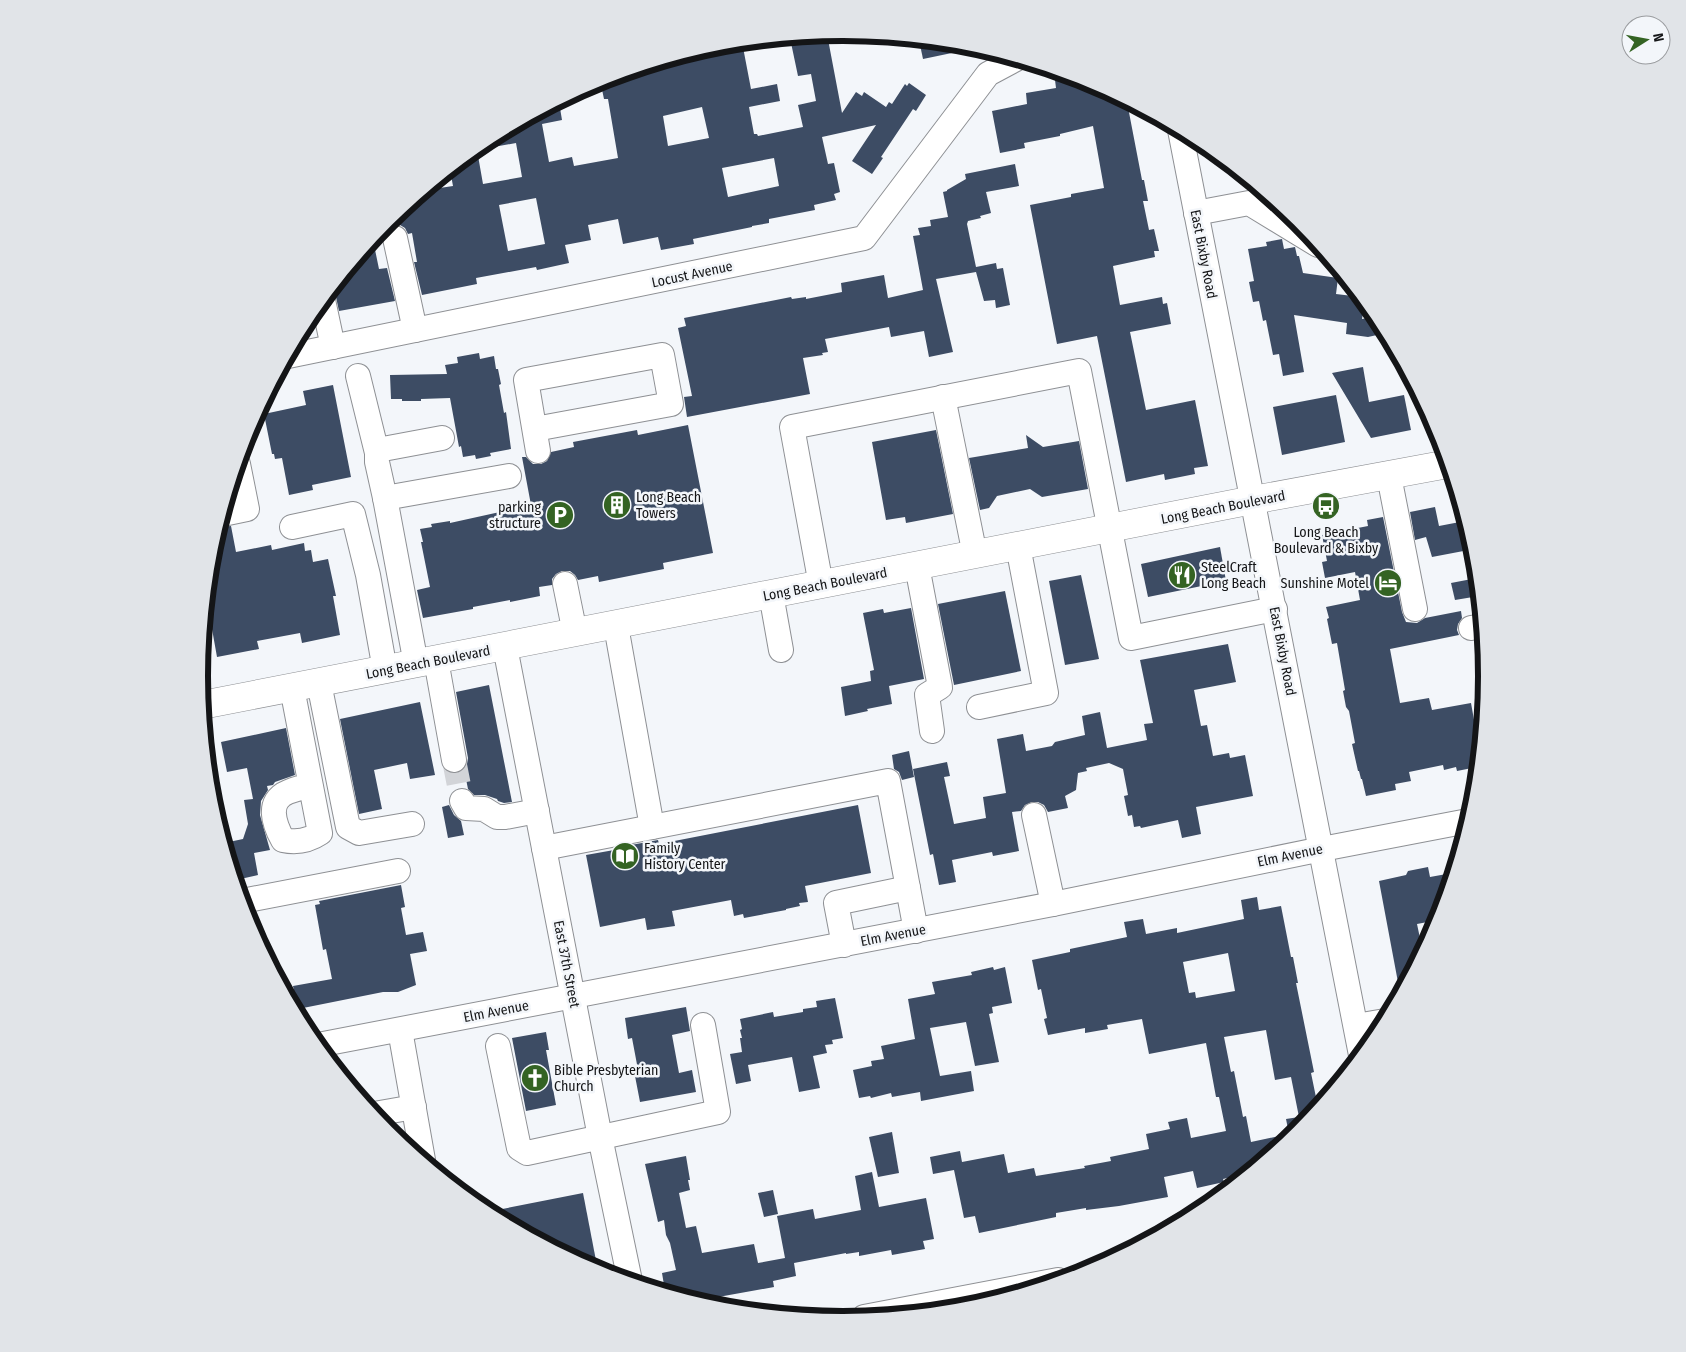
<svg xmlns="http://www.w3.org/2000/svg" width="1686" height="1352" font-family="'Fira Sans Condensed',sans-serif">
<rect width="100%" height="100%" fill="#f3f6fa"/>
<g fill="#3d4c64" fill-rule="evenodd">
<path d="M 827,34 L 842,113 L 856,92 L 862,96 L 864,92 L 886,107 L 889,102 L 892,104 L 905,84 L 907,86 L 909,83 L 926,95 L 916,111 L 913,109 L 881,157 L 883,158 L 872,174 L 852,161 L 876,125 L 822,137 L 828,164 L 834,163 L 840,192 L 834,194 L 836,200 L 814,205 L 815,210 L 769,219 L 769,223 L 752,226 L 752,227 L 693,239 L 694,244 L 661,250 L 658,237 L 623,244 L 618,219 L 588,225 L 591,240 L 565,245 L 569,263 L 537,270 L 536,267 L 476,278 L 477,284 L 422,295 L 414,262 L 417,262 L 412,233 L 408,234 L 405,228 L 400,225 L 392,225 L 385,228 L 382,233 L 382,239 L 373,240 L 379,269 L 387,268 L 395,301 L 339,311 L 336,297 L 332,290 L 388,221 L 420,194 L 433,192 L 433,189 L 453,186 L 450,170 L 486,141 L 559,102 L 562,120 L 542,124 L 549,162 L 572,157 L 574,166 L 618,158 L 608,99 L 604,99 L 600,80 L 718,45 L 742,42 L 751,89 L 777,84 L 780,101 L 749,107 L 754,134 L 757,134 L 758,136 L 803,127 L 798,105 L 816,101 L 811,74 L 798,76 L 790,38 ZM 702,107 L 709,138 L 668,146 L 663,116 ZM 516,143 L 522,177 L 483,184 L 477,150 ZM 774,158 L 779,186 L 728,197 L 722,168 ZM 536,198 L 545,244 L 508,251 L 499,205 Z"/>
<path d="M 919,40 L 969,45 L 971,46 L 971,49 L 923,59 Z"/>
<path d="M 1074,77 L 1090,82 L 1127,102 L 1142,180 L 1144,180 L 1148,201 L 1143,201 L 1149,230 L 1154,229 L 1159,251 L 1154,251 L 1155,257 L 1113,266 L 1120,305 L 1162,297 L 1163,304 L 1167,303 L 1171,324 L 1130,332 L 1146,410 L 1195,400 L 1208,466 L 1194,468 L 1195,474 L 1165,480 L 1164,474 L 1126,482 L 1097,336 L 1057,344 L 1030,205 L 1071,197 L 1071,194 L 1104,188 L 1093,126 L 1060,134 L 1060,136 L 1024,143 L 1025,148 L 1000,153 L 992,111 L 1027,104 L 1026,93 L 1056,88 L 1055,80 Z"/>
<path d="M 1015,164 L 1019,186 L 986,192 L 991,213 L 980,216 L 981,218 L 968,221 L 967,224 L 976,267 L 996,263 L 997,269 L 1003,268 L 1010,305 L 996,308 L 995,300 L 984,301 L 976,272 L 936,279 L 953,352 L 929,357 L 924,331 L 891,337 L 889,327 L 825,339 L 828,352 L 822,353 L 823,355 L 803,358 L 810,394 L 687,417 L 684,397 L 692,396 L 678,328 L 686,326 L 684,318 L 791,297 L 792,299 L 806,297 L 806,299 L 842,292 L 841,283 L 884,275 L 888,298 L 923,290 L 913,236 L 920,235 L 918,228 L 931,226 L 930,220 L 948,217 L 943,192 L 947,191 L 947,190 L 966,179 L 965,174 Z"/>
<path d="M 1282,239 L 1284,249 L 1295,247 L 1297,256 L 1299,256 L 1303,273 L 1338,278 L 1336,294 L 1361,297 L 1365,302 L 1362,319 L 1376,316 L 1386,333 L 1368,337 L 1346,334 L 1347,323 L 1294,315 L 1304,372 L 1283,376 L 1279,354 L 1273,355 L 1266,320 L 1263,321 L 1259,301 L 1253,302 L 1249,282 L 1254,281 L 1248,249 L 1267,246 L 1266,242 Z"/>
<path d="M 479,353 L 480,359 L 494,356 L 496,369 L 498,369 L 501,384 L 499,385 L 504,413 L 506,412 L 511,449 L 490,453 L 491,456 L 476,459 L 475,455 L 463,457 L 461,446 L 459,447 L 450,398 L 421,399 L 421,401 L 402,401 L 402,399 L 391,399 L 390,375 L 447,374 L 445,365 L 458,363 L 457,357 Z"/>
<path d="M 1363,367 L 1369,402 L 1404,395 L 1411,430 L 1371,438 L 1332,373 Z"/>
<path d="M 333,385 L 351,477 L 312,485 L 313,490 L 289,495 L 282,458 L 275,459 L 274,454 L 272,454 L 264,414 L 306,405 L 303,391 Z"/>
<path d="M 1336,395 L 1345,442 L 1282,455 L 1273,407 Z"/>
<path d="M 688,425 L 713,553 L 663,563 L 664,569 L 599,582 L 598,576 L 578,580 L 575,575 L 570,571 L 562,571 L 556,574 L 552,579 L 552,585 L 539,587 L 540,596 L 510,602 L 510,600 L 473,607 L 473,609 L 423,618 L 417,590 L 430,587 L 421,542 L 423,542 L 420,529 L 432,527 L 431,524 L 450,521 L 450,523 L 531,505 L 522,457 L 526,457 L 533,464 L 541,464 L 547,461 L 551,452 L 574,447 L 573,442 L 637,430 L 638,435 Z"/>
<path d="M 936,430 L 953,514 L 906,523 L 905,517 L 886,520 L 872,442 Z"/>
<path d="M 1026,435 L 1043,447 L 1079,441 L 1088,489 L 1042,497 L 1030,489 L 997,496 L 989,508 L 980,510 L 969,458 L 1028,448 Z"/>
<path d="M 1435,507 L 1439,526 L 1465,521 L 1474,549 L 1432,557 L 1426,537 L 1415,540 L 1410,512 Z"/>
<path d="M 1383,517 L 1402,612 L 1406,622 L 1417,623 L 1425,618 L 1461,611 L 1462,618 L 1458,624 L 1457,630 L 1459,635 L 1390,649 L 1400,703 L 1429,698 L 1432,710 L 1471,703 L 1479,748 L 1478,761 L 1471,762 L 1472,768 L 1457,771 L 1456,767 L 1444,770 L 1443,765 L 1409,772 L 1411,781 L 1395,784 L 1396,790 L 1366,796 L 1362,779 L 1361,779 L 1359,771 L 1358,771 L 1352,744 L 1355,743 L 1349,711 L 1346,707 L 1343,691 L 1345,690 L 1337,643 L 1332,644 L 1327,619 L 1329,618 L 1326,607 L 1360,600 L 1355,572 L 1325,578 L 1322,562 L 1327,561 L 1322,535 L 1368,526 L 1367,520 Z"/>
<path d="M 231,526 L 236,552 L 271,545 L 272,550 L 304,543 L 305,551 L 311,550 L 313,562 L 328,559 L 336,596 L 333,596 L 340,635 L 302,643 L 300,633 L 257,641 L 259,649 L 217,657 L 207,601 L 212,550 L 219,527 Z"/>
<path d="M 1220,547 L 1226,581 L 1148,597 L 1141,564 Z"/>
<path d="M 1081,575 L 1099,659 L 1065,665 L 1049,581 Z"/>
<path d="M 1477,578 L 1479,596 L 1455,600 L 1451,583 Z"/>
<path d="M 1005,591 L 1021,671 L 954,685 L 938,604 Z"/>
<path d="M 911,608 L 924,679 L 889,686 L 892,704 L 867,709 L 868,711 L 845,716 L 841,687 L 871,681 L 870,671 L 874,670 L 863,613 L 883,609 L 884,613 Z"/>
<path d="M 1228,644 L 1236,682 L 1194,690 L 1201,726 L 1207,725 L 1213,756 L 1229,753 L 1230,758 L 1245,755 L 1253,796 L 1196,807 L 1201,834 L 1182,838 L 1178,820 L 1141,828 L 1140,826 L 1134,827 L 1132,815 L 1128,816 L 1124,796 L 1128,795 L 1123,769 L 1109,763 L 1086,768 L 1087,771 L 1078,773 L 1076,790 L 1065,796 L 1068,808 L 1048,812 L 1044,805 L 1038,802 L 1032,802 L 1025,805 L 1021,811 L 1012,812 L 1019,851 L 993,856 L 992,852 L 952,860 L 956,882 L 939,885 L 933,854 L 930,855 L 913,769 L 947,762 L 950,776 L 944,777 L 954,824 L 986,818 L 983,797 L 1006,793 L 997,739 L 1023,734 L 1026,751 L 1052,746 L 1055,742 L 1085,735 L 1082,716 L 1100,712 L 1107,748 L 1147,740 L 1144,724 L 1153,723 L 1140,660 Z"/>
<path d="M 489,685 L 512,802 L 504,803 L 498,801 L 497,799 L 485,795 L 474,795 L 468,789 L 464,769 L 467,764 L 468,758 L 456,692 Z"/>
<path d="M 420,702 L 435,775 L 410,779 L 407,763 L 374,770 L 382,809 L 359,814 L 340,719 Z"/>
<path d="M 286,728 L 295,775 L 275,782 L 273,785 L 267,786 L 268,790 L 261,801 L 260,815 L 270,850 L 254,853 L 258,875 L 236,880 L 224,843 L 243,839 L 248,824 L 244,800 L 253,799 L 247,768 L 227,772 L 221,742 Z"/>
<path d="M 909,751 L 914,777 L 902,780 L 899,772 L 894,769 L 892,755 Z"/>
<path d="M 449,805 L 454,815 L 461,821 L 464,835 L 448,838 L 442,807 Z"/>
<path d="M 858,805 L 871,873 L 805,886 L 808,902 L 799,903 L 800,906 L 786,909 L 786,910 L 744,918 L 743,914 L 734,916 L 731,900 L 672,911 L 675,926 L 647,930 L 645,918 L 600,927 L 586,855 L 631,847 L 631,845 L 658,840 L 659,844 Z"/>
<path d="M 1428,867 L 1430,877 L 1452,873 L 1438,920 L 1417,924 L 1421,943 L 1415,945 L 1418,960 L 1400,993 L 1379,881 L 1406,875 L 1408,871 Z"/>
<path d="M 401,885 L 405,907 L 401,908 L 406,935 L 423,932 L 427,951 L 410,954 L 416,985 L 398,992 L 383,992 L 298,1009 L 293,986 L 332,979 L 326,949 L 323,950 L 315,905 L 320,904 L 319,901 Z"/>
<path d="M 1257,897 L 1259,910 L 1281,906 L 1291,957 L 1293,957 L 1298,983 L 1296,983 L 1314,1072 L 1311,1073 L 1318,1107 L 1298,1131 L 1245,1174 L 1223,1179 L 1224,1182 L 1197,1188 L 1193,1171 L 1164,1177 L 1168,1197 L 1119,1206 L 1086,1210 L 1086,1208 L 1056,1213 L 1056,1217 L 979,1233 L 975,1216 L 964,1218 L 954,1170 L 933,1174 L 930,1157 L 960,1151 L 962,1162 L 1004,1154 L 1008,1173 L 1034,1168 L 1036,1176 L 1085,1168 L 1084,1166 L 1111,1161 L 1110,1157 L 1149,1149 L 1146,1134 L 1170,1129 L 1168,1122 L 1187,1118 L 1191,1138 L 1226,1131 L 1219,1097 L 1216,1097 L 1206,1043 L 1149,1054 L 1142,1019 L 1107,1025 L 1108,1029 L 1085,1033 L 1085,1028 L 1048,1035 L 1044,1019 L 1047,1018 L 1041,989 L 1038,990 L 1032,960 L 1070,952 L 1070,949 L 1127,937 L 1124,922 L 1143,919 L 1146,934 L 1177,928 L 1177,933 L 1244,919 L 1241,900 ZM 1228,953 L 1235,991 L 1196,998 L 1195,992 L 1189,993 L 1183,962 ZM 1266,1030 L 1275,1080 L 1291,1077 L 1299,1117 L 1286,1119 L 1289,1134 L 1251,1142 L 1246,1116 L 1243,1117 L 1234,1071 L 1231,1072 L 1224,1037 Z"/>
<path d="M 993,967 L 994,970 L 1005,967 L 1012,1003 L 992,1007 L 993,1013 L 989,1014 L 999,1062 L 975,1066 L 966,1022 L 930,1028 L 940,1076 L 971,1071 L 974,1091 L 921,1101 L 920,1092 L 892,1097 L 891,1093 L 871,1098 L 870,1096 L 859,1098 L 853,1070 L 872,1066 L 871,1061 L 884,1059 L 881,1046 L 915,1039 L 908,999 L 935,994 L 932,982 L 972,975 L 971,972 Z"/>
<path d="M 835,998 L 843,1038 L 832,1040 L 833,1044 L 825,1045 L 827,1053 L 813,1056 L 820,1088 L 799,1092 L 792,1057 L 748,1065 L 751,1081 L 736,1084 L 730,1054 L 742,1052 L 740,1038 L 742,1038 L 740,1030 L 742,1029 L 740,1019 L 773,1012 L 774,1017 L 803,1012 L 803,1009 L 817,1007 L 816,1001 Z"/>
<path d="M 686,1007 L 690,1031 L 672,1035 L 679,1073 L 692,1070 L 696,1092 L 640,1102 L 635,1076 L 639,1075 L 632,1038 L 628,1039 L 625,1018 Z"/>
<path d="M 546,1032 L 549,1050 L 546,1050 L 556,1105 L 526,1111 L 512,1038 Z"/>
<path d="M 892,1132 L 899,1173 L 878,1177 L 869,1137 Z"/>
<path d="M 686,1156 L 690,1180 L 688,1180 L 690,1190 L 679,1193 L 686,1228 L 696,1226 L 702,1253 L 754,1244 L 758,1263 L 785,1258 L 777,1216 L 813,1209 L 815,1219 L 861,1210 L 855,1176 L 872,1172 L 879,1207 L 926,1198 L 934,1239 L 923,1241 L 925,1249 L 892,1255 L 891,1250 L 859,1256 L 859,1252 L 846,1254 L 846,1253 L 794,1263 L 796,1276 L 773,1281 L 774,1287 L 696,1301 L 665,1291 L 662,1273 L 676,1270 L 670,1243 L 666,1235 L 664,1220 L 658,1222 L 645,1164 Z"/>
<path d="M 773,1190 L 778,1214 L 764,1217 L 758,1193 Z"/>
<path d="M 583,1193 L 598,1271 L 487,1212 Z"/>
</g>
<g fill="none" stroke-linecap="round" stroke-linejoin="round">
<path stroke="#d2d4d8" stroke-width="24" stroke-dasharray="24 12" stroke-linecap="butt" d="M 454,760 L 462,801"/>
<defs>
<g id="minor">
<path d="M 1180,130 L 1361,1055"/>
<path d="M 1196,213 L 1249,203 L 1318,245"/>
<path d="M 395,238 L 415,330"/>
<path d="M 323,300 L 333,347"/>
<path d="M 288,356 L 864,238 L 988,74 L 1016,59"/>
<path d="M 358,376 L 377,453"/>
<path d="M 943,397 L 975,555"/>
<path d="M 535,429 L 671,404 L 662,355 L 526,380 L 538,451"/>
<path d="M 1389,476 L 1415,609"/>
<path d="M 385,498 L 377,462 L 377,453 L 383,449 L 442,438"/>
<path d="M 223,514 L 247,509 L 238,464"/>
<path d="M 292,527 L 353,514 L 368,575 L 385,670"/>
<path d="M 917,566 L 940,687 L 927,695 L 932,731"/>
<path d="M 565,584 L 575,633"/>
<path d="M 821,585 L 792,427 L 1079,371 L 1131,638 L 1275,609"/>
<path d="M 771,594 L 781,650"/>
<path d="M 616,626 L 652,827"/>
<path d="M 1471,628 L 1482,626"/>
<path d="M 505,647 L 600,1137 L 630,1281"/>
<path d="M 436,660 L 454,760"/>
<path d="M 416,664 L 385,498 L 509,476"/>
<path d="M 319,683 L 348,827 L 359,833 L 412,824"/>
<path d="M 292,688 L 320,833 C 308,841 297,843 283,840 C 274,824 266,801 288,792 C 295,789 303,787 311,786"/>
<path d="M 979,707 L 1046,693 L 1018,546"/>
<path d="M 462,801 L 466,808 L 484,809 L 497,817 L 505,817 L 537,811"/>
<path d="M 1034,815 L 1053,904"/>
<path d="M 544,848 L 888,781 L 916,931"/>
<path d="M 242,901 L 398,871"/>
<path d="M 844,945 L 836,903 L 908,888"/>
<path d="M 1356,1026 L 1385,1021"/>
<path d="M 400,1030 L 423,1160"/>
<path d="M 318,1045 L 1053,904 L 1322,849 L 1468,821"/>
<path d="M 498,1046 L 519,1148 L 527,1153 L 718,1112 L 703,1025"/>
<path d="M 374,1114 L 414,1107"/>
<path d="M 864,1317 L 1058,1280"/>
</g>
<path id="major" d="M 202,705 L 1253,500 L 1448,464"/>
</defs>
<use href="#minor" stroke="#8e9094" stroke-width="26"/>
<use href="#major" stroke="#8e9094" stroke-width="29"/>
<use href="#minor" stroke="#fff" stroke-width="24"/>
<use href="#major" stroke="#fff" stroke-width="28"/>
</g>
<defs>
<symbol id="building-disc" viewBox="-11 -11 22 22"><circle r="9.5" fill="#346323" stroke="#f3f6fa"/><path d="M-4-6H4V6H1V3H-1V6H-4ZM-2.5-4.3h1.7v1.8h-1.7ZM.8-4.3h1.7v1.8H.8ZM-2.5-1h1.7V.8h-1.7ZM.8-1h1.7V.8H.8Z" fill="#fff"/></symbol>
<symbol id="bus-disc" viewBox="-11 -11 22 22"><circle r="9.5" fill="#346323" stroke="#f3f6fa"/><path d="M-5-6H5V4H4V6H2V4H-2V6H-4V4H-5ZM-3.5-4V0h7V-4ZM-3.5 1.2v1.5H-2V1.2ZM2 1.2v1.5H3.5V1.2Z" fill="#fff"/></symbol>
<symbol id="parking-disc" viewBox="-11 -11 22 22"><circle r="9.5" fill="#346323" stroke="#f3f6fa"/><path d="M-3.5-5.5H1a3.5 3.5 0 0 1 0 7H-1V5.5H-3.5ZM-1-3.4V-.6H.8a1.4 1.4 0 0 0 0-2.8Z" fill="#fff"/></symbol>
<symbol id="restaurant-disc" viewBox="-11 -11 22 22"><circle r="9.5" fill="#346323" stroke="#f3f6fa"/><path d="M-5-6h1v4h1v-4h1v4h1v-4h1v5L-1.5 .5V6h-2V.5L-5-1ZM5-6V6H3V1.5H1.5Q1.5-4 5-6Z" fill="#fff"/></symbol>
<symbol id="hotel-disc" viewBox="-11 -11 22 22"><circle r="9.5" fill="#346323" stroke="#f3f6fa"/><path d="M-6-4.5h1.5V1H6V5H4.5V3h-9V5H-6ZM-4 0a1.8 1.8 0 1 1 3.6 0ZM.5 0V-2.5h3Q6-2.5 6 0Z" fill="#fff"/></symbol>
<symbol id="library-disc" viewBox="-11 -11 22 22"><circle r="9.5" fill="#346323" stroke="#f3f6fa"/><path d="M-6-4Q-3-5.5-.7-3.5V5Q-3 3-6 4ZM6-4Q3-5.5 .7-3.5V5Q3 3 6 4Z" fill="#fff"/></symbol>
<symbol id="church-disc" viewBox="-11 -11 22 22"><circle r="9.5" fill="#346323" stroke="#f3f6fa"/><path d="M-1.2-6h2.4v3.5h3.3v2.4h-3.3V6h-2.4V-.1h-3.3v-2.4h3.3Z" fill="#fff"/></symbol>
</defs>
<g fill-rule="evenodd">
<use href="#building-disc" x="601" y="489" width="32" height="32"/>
<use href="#bus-disc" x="1310" y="490" width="32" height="32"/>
<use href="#parking-disc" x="544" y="499" width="32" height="32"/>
<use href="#restaurant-disc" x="1166" y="559" width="32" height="32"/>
<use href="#hotel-disc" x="1372" y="567" width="32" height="32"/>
<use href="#library-disc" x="609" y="840" width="32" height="32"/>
<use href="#church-disc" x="519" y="1062" width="32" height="32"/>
</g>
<g text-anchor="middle" stroke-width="5" stroke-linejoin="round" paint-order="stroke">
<g font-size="14" fill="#141517" stroke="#f3f6fa">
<text transform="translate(1204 254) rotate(79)" y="5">East Bixby Road</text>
<text transform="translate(692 274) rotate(-12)" y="5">Locust Avenue</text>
<text transform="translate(1223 507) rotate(-11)" y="5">Long Beach Boulevard</text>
<text transform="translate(825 584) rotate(-11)" y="5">Long Beach Boulevard</text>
<text transform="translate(1283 651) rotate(79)" y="5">East Bixby Road</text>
<text transform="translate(428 662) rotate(-11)" y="5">Long Beach Boulevard</text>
<text transform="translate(1290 855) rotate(-12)" y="5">Elm Avenue</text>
<text transform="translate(893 935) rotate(-11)" y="5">Elm Avenue</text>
<text transform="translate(567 964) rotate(79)" y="5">East 37th Street</text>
<text transform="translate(496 1011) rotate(-11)" y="5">Elm Avenue</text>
</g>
<g font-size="14" fill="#141517" stroke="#f3f6fa" text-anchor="start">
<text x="636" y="502">Long Beach<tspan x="636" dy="16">Towers</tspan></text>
<text x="541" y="512" text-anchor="end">parking<tspan x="541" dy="16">structure</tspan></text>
<text x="1326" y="537" text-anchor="middle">Long Beach<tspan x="1326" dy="16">Boulevard &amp; Bixby</tspan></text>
<text x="1201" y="572">SteelCraft<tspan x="1201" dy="16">Long Beach</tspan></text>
<text x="1369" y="588" text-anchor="end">Sunshine Motel</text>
<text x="644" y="853">Family<tspan x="644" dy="16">History Center</tspan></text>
<text x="554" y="1075">Bible Presbyterian<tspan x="554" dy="16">Church</tspan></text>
</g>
</g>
<path d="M0 0H1686V1352H0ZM208 676a635 635 0 1 1 1270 0a635 635 0 1 1-1270 0Z" fill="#e1e4e8" fill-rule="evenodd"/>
<path fill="none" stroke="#141517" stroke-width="6" d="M208 676a635 635 0 1 1 1270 0a635 635 0 1 1-1270 0Z"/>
<g transform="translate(1646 40) rotate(79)"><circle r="24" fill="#f3f6fa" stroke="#9a9c9f"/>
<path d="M0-4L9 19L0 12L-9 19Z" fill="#346323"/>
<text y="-8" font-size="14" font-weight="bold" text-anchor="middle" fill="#141517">N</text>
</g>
</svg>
